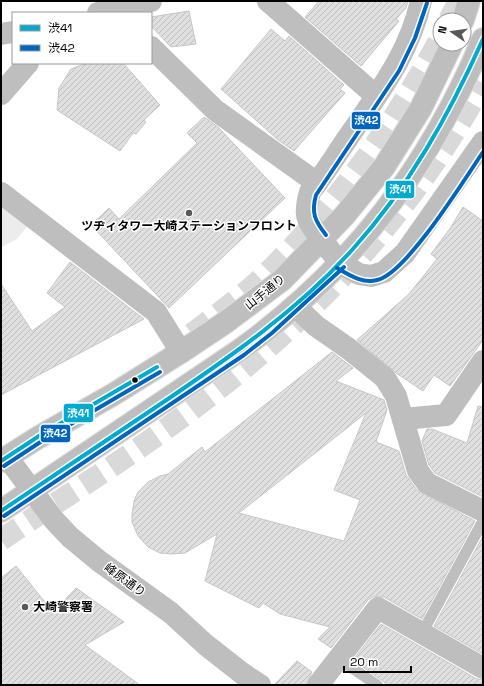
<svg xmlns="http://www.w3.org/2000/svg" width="484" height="686" font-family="'Space Grotesk','Noto Sans JP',sans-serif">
<defs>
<pattern id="building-hatch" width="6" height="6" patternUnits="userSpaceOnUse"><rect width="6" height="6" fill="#dfdfdf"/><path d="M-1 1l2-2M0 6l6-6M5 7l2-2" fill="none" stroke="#bebebe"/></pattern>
</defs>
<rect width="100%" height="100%" fill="#fff"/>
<path fill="#ececec" d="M 1,203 L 28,225 L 17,239 L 1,247 Z"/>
<g fill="url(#building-hatch)" stroke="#c7c7c7" fill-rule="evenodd">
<path d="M 319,1 L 408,1 L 406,8 L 396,19 L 399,21 L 361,66 L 305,17 Z"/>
<path d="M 189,11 L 196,44 L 171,47 L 151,26 L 151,17 Z"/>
<path d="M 271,29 L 285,41 L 289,36 L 344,85 L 340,89 L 345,93 L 294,151 L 277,139 L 221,89 Z"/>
<path d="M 87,63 L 123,63 L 160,105 L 144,120 L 146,122 L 136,134 L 133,133 L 120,151 L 57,110 L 59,88 L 71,69 Z"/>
<path d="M 204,117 L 218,127 L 285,198 L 169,308 L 91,225 L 109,208 L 119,219 L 197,143 L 187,133 Z"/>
<path d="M 463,207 L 483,221 L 483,340 L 450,386 L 434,375 L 423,391 L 396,373 L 357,340 L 409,294 L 437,259 L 431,254 L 451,227 Z"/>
<path d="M 70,262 L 144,319 L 1,395 L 1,284 L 32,331 L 65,307 L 47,293 Z"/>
<path d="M 332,352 L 353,368 L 336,381 L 384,400 L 387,410 L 376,442 L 399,451 L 406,475 L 417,490 L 475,521 L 422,619 L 384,597 L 373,597 L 368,600 L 331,648 L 318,639 L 330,627 L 280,614 L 263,603 L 259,608 L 205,581 L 217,534 L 185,553 L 171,554 L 160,553 L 148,547 L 138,536 L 132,522 L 132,515 L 134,501 L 138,492 L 148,482 L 160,476 L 168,474 L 202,447 L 205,452 ZM 366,413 L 334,490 L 360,500 L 344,541 L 239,513 Z"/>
<path d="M 478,406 L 483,407 L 483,497 L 435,473 L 429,465 L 422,441 L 427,429 L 432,429 L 467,443 Z"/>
<path d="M 483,536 L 483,654 L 434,626 Z"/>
<path d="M 16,566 L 53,612 L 76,588 L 124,622 L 85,645 L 140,685 L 1,685 L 1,578 Z"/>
<path d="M 381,624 L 477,679 L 483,680 L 483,685 L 388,685 L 353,660 Z"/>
<path d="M 297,661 L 312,672 L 306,685 L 274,685 Z"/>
</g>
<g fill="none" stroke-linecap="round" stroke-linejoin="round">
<g stroke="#d9d9d9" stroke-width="22" stroke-dasharray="22 11" stroke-linecap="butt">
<path d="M 449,20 L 459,1"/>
<path d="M 192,334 C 219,313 246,294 270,270 C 339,202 394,124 440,39"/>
<path d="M 1,540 C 46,509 91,481 136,450 C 280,350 399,238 483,83"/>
</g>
<defs>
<g id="primary">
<path d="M 463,20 L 469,1"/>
<path d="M 1,461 L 39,437 L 114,394 L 181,352 L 226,322 L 282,280 L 344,216 L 384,167 L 421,108 L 452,44"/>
<path d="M 1,511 L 240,350 C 353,268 429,168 483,39"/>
</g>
</defs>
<use href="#primary" stroke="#dbdbdb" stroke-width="24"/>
<g stroke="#bebebe" stroke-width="11">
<path d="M 422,633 L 483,521"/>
<path d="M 339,659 L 377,685"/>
</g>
<g stroke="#bebebe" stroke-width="22">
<path d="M 268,1 L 376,96"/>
<path d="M 119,8 L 151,1"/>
<path d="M 98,13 L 119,8 L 120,13"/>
<path d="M 1,34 L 13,32"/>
<path d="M 151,47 L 215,110 L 317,183"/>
<path d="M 1,94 L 28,63"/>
<path d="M 1,193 L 156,312 L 181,352"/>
<path d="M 321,239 C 307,220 303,217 310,192 C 326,172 339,150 354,129 C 382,88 410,51 421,1"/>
<path d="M 295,306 L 316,326 L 349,349 L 385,378 L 396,396 L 418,471 L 427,483 L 483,511"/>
<path d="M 403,419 L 446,415 L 483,361"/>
<path d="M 243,674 L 260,685"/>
<path d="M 318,685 L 378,608 L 483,668"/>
</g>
<g stroke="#bebebe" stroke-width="22">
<path d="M 321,239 L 340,263 L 359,274 L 371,276 L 384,272 L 405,253 L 483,142"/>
<path d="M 7,457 L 54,520 L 70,537 L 99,561 L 171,613 L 206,645 L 243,674"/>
</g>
<use href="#primary" stroke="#bebebe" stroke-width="22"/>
<defs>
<g id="bus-1">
<path d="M 1,461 L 39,436 L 157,367"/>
<path d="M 1,511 C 55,475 108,439 162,403 C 230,357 297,311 352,250 C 409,187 449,115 483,39"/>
</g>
<g id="bus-2">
<path d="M 326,235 C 315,221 311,213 316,195 L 399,71 L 415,38 L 427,3"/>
<path d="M 337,268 C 349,275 363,284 377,280 C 406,274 464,180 483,152"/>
<path d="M 4,466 L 42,441 L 160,372"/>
<path d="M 4,516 L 244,355 L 272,333 L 344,267"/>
</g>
</defs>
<use href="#bus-1" stroke="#fff" stroke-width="7"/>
<use href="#bus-2" stroke="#fff" stroke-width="7"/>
<use href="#bus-1" stroke="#00a9ce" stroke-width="4"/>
<use href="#bus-2" stroke="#0065bd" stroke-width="4"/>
</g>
<g fill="#595959" stroke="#fff" stroke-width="1.5">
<circle cx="189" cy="213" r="4"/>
<circle cx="25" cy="607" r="4"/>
</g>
<circle fill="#000" stroke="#fff" stroke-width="1.5" cx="135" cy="380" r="3.5"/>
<g text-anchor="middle" stroke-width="3" stroke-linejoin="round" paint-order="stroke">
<g font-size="12" font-weight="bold" fill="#000" stroke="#fff">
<text x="189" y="230">ツヂィタワー大崎ステーションフロント</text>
<text x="33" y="611" text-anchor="start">大崎警察署</text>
</g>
<g font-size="12" fill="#000" stroke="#fff">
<text transform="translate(265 292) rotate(-39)" y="4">山手通り</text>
<text transform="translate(125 580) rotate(36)" y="4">峰原通り</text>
</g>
</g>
<g stroke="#fff" stroke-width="1.5">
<rect x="351" y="111" width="30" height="19" rx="4" fill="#0065bd"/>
<rect x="385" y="180" width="30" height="19" rx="4" fill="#00a9ce"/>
<rect x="63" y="403" width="31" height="20" rx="4" fill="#00a9ce"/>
<rect x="40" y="424" width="31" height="19" rx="4" fill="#0065bd"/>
</g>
<g font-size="11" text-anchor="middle" font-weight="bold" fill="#fff">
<text x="366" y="124">渋42</text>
<text x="400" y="193">渋41</text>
<text x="78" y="417">渋41</text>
<text x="55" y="437">渋42</text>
</g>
<rect width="484" height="686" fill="none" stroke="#000000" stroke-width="4"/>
<rect x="12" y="12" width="140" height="52" fill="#ffffff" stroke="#999999"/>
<rect x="20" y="25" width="20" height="6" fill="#00a9ce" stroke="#999999"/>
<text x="48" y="32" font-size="12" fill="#000000">渋41</text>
<rect x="20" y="45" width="20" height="6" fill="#0065bd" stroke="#999999"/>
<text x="48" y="52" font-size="12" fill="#000000">渋42</text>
<g transform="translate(452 32) rotate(283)"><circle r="19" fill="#ffffff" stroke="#999999"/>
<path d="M0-3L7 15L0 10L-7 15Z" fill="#595959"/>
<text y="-6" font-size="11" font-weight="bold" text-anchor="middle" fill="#000000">N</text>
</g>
<path d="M344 666v6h67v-6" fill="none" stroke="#000000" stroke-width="2"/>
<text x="350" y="666" font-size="12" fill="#000000" stroke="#ffffff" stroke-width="3" paint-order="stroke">20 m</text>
</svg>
